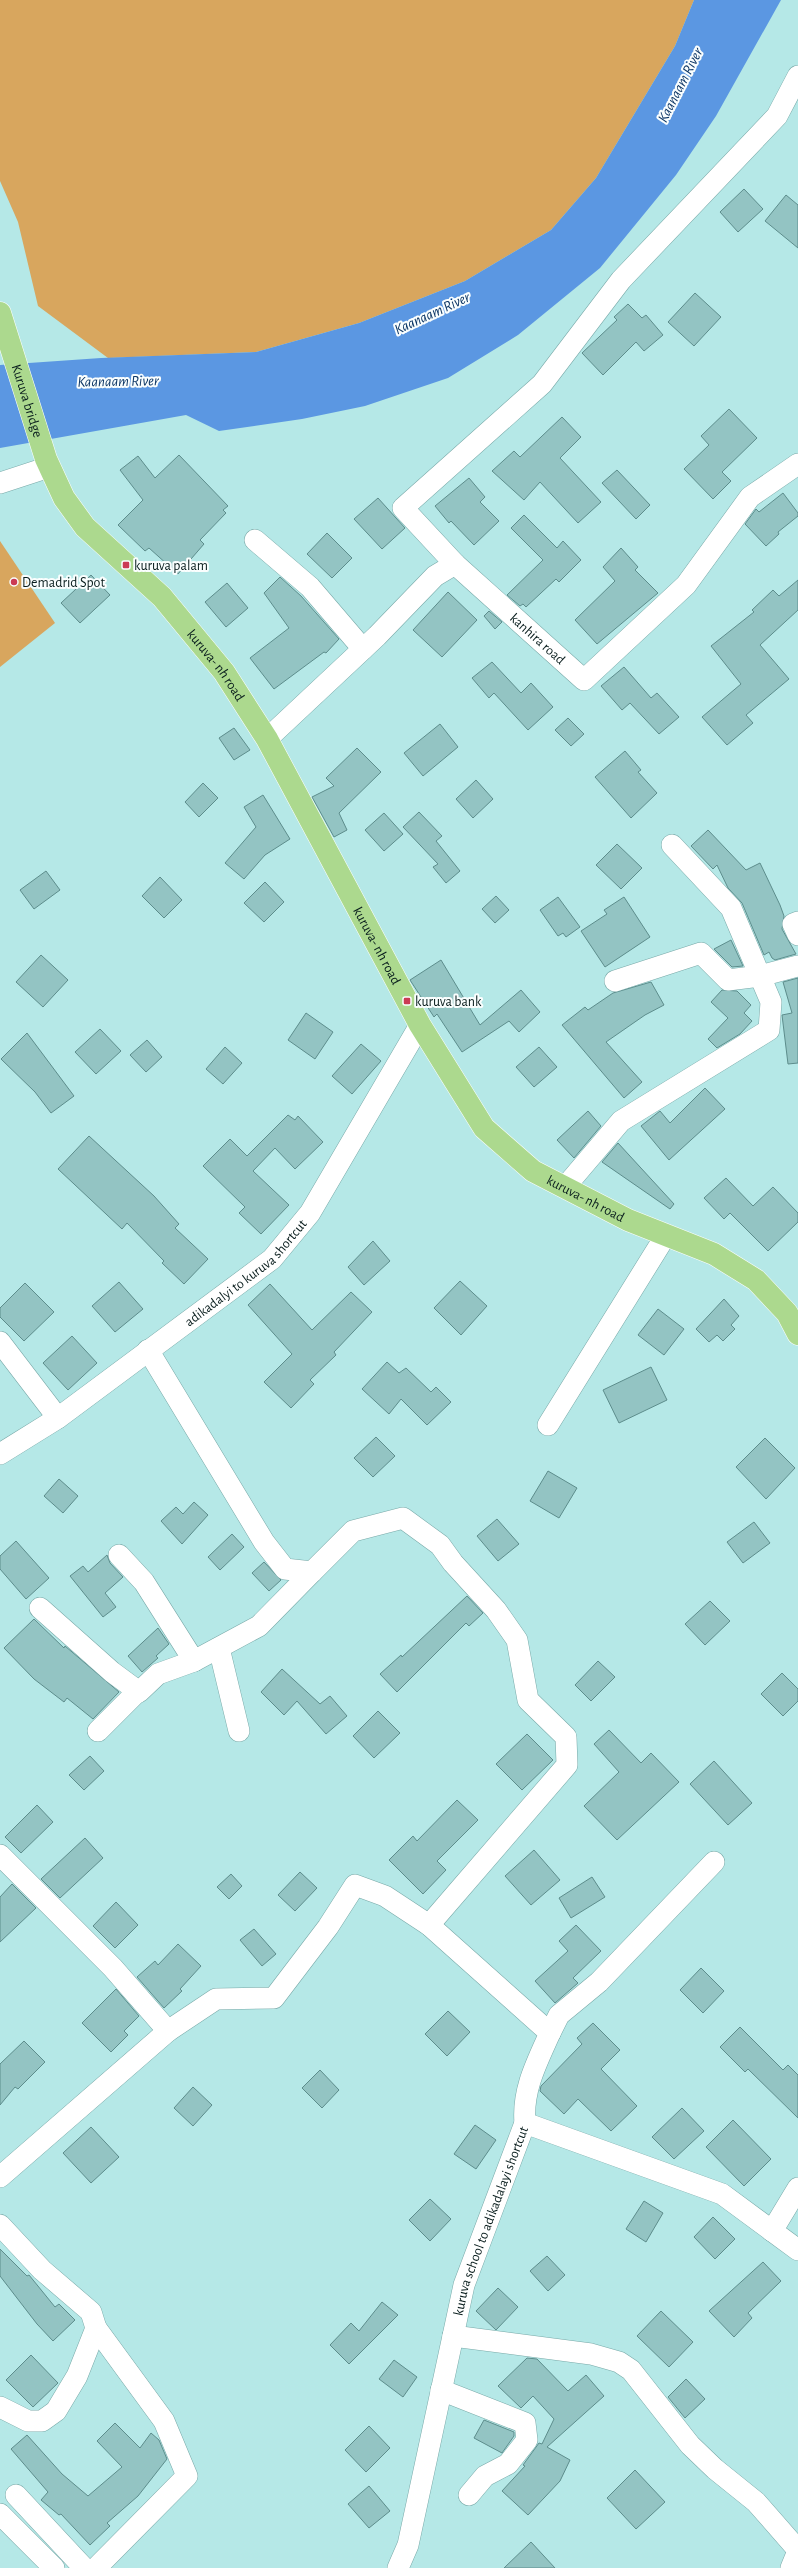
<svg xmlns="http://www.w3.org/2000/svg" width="798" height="2568" font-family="'Alegreya Sans',sans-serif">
<rect width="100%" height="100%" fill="#b5e8e7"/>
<g fill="#d8a65e">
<path d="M 0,0 L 694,0 L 675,46 L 596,178 L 551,230 L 465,281 L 359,323 L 256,352 L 108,358 L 38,306 L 18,222 L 0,181 Z"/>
<path d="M 0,541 L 55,623 L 0,667 Z"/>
</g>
<path fill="#5b97e2" d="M 694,0 L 781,0 L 716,116 L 676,175 L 600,268 L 518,335 L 448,378 L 365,406 L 302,419 L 219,431 L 186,415 L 0,448 L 0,365 L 101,358 L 256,352 L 359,323 L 465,281 L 551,230 L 596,178 L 675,46 Z"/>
<g fill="#93c4c3" stroke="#5d8d8c">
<path d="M 744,189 L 763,209 L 738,232 L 720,212 Z"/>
<path d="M 786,195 L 798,205 L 798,248 L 765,221 Z"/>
<path d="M 695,293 L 721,317 L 694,346 L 668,322 Z"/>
<path d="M 628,304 L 642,318 L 646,315 L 663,335 L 644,351 L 636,342 L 603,375 L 582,353 L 617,320 L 614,317 Z"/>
<path d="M 729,409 L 757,438 L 722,472 L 731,481 L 713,499 L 684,469 L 709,445 L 701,436 Z"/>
<path d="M 562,417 L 581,437 L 560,458 L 601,502 L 578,523 L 540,482 L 524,500 L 492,471 L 514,451 L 520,457 Z"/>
<path d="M 179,455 L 228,506 L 223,510 L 226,513 L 200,540 L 204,544 L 178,574 L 149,548 L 145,551 L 118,525 L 143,500 L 120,470 L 138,456 L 155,478 Z"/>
<path d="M 617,470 L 650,505 L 636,519 L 602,483 Z"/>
<path d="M 469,478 L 485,497 L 480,502 L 499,521 L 474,545 L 451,521 L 449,523 L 435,506 Z"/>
<path d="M 783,493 L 798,513 L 798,516 L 778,532 L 779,534 L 766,546 L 745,524 L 756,509 L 759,512 Z"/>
<path d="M 378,498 L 405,528 L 382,549 L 354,519 Z"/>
<path d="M 524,515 L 557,548 L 563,541 L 581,560 L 559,582 L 556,579 L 526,607 L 523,604 L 520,606 L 507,595 L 543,560 L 511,528 Z"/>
<path d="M 327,533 L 352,558 L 332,578 L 307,554 Z"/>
<path d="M 621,548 L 638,567 L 635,570 L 658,593 L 597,644 L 575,620 L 615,581 L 603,567 Z"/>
<path d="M 91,575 L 110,595 L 80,623 L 61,603 Z"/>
<path d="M 280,577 L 301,596 L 339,639 L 326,653 L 324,652 L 274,689 L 250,658 L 289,628 L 264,593 Z"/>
<path d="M 798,580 L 798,610 L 760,645 L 789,679 L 746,715 L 753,723 L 727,745 L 702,717 L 741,684 L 711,646 L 754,612 L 752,610 L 773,590 L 779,596 Z"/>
<path d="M 227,583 L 248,608 L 226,627 L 205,602 Z"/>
<path d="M 448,592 L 477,620 L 442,657 L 413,630 Z"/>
<path d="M 489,611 L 502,622 L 495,629 L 484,616 Z"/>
<path d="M 492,662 L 521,693 L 531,683 L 553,707 L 528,730 L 494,693 L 489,698 L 472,678 Z"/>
<path d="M 624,667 L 651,698 L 657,693 L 679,717 L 659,734 L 630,703 L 622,710 L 601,686 Z"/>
<path d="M 568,718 L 584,734 L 571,746 L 555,730 Z"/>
<path d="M 440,724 L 458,747 L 423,776 L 404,753 Z"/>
<path d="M 234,728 L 250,750 L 234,760 L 219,738 Z"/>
<path d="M 357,748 L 381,772 L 339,813 L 347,830 L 334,837 L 312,797 L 334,786 L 326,778 Z"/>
<path d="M 625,751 L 641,770 L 638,772 L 657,793 L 631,818 L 595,777 Z"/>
<path d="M 476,780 L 493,799 L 473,818 L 456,799 Z"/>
<path d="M 203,783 L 218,798 L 199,817 L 185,802 Z"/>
<path d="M 263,795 L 290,839 L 265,855 L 244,879 L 225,863 L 256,827 L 244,807 Z"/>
<path d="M 419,812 L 442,836 L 436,841 L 460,871 L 446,883 L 433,867 L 438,864 L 403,827 Z"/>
<path d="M 384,813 L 403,834 L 384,851 L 365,830 Z"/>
<path d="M 708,830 L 746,870 L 760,863 L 780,905 L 784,916 L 782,929 L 796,954 L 775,960 L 772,958 L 769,952 L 764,955 L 742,903 L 728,888 L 717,865 L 713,869 L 691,846 Z"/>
<path d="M 617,844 L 642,868 L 621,889 L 596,865 Z"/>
<path d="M 46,871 L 60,890 L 34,909 L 20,890 Z"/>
<path d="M 160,877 L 182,900 L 164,918 L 142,896 Z"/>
<path d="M 265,882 L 284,902 L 264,922 L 244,903 Z"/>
<path d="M 496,896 L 509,910 L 495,923 L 482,909 Z"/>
<path d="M 558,897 L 580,927 L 566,937 L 563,933 L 558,936 L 540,910 Z"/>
<path d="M 624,897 L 650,937 L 605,967 L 581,931 L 607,914 L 604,910 Z"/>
<path d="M 731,940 L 743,966 L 732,967 L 714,949 Z"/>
<path d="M 41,955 L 68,980 L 43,1007 L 16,982 Z"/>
<path d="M 441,960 L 480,1025 L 521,990 L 540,1012 L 519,1032 L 509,1021 L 462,1052 L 437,1014 L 434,1017 L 410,980 Z"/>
<path d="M 798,978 L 798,1063 L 788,1064 L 782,1015 L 792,1013 L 783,982 Z"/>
<path d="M 651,982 L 664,1005 L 645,1015 L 606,1042 L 642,1082 L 624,1098 L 562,1025 L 585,1007 L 588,1010 L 613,993 Z"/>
<path d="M 722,990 L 737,991 L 751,1005 L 744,1013 L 752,1021 L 740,1034 L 717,1048 L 708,1039 L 728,1018 L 711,1002 Z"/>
<path d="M 306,1013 L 333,1032 L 315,1059 L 288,1040 Z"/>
<path d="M 100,1029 L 121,1051 L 96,1074 L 75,1052 Z"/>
<path d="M 27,1033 L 74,1096 L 51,1113 L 35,1092 L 1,1059 Z"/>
<path d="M 147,1040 L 162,1057 L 146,1072 L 130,1055 Z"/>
<path d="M 361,1044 L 381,1061 L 352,1094 L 332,1076 Z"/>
<path d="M 225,1047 L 242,1063 L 223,1084 L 206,1069 Z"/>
<path d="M 539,1047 L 557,1067 L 534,1087 L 516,1067 Z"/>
<path d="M 705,1088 L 725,1109 L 669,1160 L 641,1126 L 660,1111 L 670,1123 Z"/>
<path d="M 588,1111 L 601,1126 L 574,1158 L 557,1140 Z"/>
<path d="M 288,1115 L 295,1120 L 298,1116 L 323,1142 L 295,1169 L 275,1148 L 253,1171 L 289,1205 L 261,1234 L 239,1213 L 245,1207 L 203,1166 L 230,1139 L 247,1156 Z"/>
<path d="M 89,1136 L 154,1196 L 179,1224 L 175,1228 L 208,1259 L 184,1284 L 162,1263 L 164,1261 L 127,1223 L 122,1229 L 58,1169 Z"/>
<path d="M 618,1143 L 674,1204 L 670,1209 L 602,1162 Z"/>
<path d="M 726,1178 L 753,1206 L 773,1187 L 798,1213 L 798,1222 L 768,1251 L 730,1213 L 724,1219 L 704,1198 Z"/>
<path d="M 373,1241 L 390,1261 L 364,1285 L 348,1267 Z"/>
<path d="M 460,1281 L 487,1306 L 461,1335 L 434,1308 Z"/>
<path d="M 119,1282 L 143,1309 L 115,1332 L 92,1306 Z"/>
<path d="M 25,1283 L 54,1312 L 24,1341 L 0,1317 L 0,1308 Z"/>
<path d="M 270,1284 L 312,1330 L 351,1292 L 372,1312 L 334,1352 L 336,1355 L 310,1380 L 314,1384 L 291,1408 L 264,1382 L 292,1354 L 248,1305 Z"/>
<path d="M 724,1299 L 739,1316 L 731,1325 L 735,1329 L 723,1341 L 717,1335 L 709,1342 L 696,1329 Z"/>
<path d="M 658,1309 L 684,1329 L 664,1355 L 638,1335 Z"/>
<path d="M 72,1336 L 97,1363 L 68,1390 L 43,1363 Z"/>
<path d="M 387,1362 L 399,1373 L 406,1368 L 431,1392 L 436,1387 L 451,1402 L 427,1425 L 401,1399 L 389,1414 L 362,1389 Z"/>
<path d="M 651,1367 L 667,1400 L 619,1423 L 603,1390 Z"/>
<path d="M 376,1437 L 395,1456 L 373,1477 L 354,1458 Z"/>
<path d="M 765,1438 L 795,1468 L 766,1499 L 736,1467 Z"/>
<path d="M 548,1471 L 577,1488 L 559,1518 L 530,1501 Z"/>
<path d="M 59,1479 L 78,1496 L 63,1513 L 44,1496 Z"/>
<path d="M 194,1502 L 208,1515 L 182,1544 L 161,1521 L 176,1507 L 183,1514 Z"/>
<path d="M 497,1519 L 519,1544 L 498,1561 L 477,1536 Z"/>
<path d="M 754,1522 L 770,1543 L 743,1563 L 727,1542 Z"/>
<path d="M 232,1534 L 244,1547 L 220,1570 L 208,1557 Z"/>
<path d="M 16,1541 L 49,1578 L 26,1599 L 0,1569 L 0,1556 Z"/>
<path d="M 107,1555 L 110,1563 L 123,1577 L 105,1593 L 116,1607 L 103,1617 L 70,1576 L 83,1566 L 88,1572 Z"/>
<path d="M 264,1562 L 281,1580 L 269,1591 L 252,1573 Z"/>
<path d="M 467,1596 L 483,1613 L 469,1626 L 466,1623 L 397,1692 L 380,1674 L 401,1655 L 402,1657 Z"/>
<path d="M 710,1601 L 730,1621 L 705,1645 L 685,1624 Z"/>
<path d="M 34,1619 L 64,1648 L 65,1646 L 119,1692 L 93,1719 L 67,1698 L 64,1702 L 34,1679 L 4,1648 Z"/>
<path d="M 158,1628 L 169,1644 L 156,1656 L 158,1658 L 142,1672 L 128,1656 Z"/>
<path d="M 598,1661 L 615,1677 L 591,1701 L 575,1685 Z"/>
<path d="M 282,1669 L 320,1704 L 330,1696 L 347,1716 L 326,1734 L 297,1701 L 284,1715 L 261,1692 Z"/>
<path d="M 782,1673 L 798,1689 L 798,1701 L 783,1716 L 761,1694 Z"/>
<path d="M 378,1711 L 400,1733 L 374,1758 L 353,1736 Z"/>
<path d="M 609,1730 L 641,1763 L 651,1753 L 679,1782 L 617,1840 L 584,1806 L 619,1772 L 594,1744 Z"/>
<path d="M 527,1734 L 553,1760 L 522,1790 L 496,1764 Z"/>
<path d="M 90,1756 L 104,1771 L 84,1790 L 69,1775 Z"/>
<path d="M 714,1761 L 752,1803 L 728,1825 L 690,1784 Z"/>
<path d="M 457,1800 L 478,1820 L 437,1861 L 446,1870 L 423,1894 L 389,1860 L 413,1836 L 417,1841 Z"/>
<path d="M 37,1805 L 53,1822 L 21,1853 L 5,1837 Z"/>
<path d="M 85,1838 L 103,1858 L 60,1898 L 41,1879 Z"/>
<path d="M 534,1850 L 560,1880 L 531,1905 L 505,1876 Z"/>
<path d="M 300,1872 L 317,1888 L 295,1911 L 278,1895 Z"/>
<path d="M 231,1874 L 242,1886 L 229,1899 L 217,1887 Z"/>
<path d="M 592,1877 L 605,1897 L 571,1918 L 559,1898 Z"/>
<path d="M 12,1884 L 36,1908 L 0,1942 L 0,1897 Z"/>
<path d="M 116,1902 L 138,1925 L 115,1948 L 93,1926 Z"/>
<path d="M 576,1925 L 601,1951 L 573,1978 L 578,1983 L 555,2003 L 535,1981 L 568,1951 L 559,1941 Z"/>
<path d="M 254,1929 L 276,1954 L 262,1966 L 240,1940 Z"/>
<path d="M 178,1944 L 201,1966 L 180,1989 L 182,1991 L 164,2008 L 137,1977 L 155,1961 L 158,1965 Z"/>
<path d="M 701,1968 L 724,1991 L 703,2013 L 680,1990 Z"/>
<path d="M 116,1989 L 139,2016 L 124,2031 L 128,2035 L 111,2052 L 82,2023 Z"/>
<path d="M 448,2011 L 470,2032 L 447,2056 L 425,2034 Z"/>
<path d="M 593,2023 L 620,2050 L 601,2069 L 637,2106 L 611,2131 L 578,2099 L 564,2114 L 540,2091 L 541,2086 L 582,2044 L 577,2038 Z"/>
<path d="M 740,2027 L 783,2070 L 788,2065 L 798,2075 L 798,2118 L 748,2069 L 745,2072 L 720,2047 Z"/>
<path d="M 24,2041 L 45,2062 L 18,2089 L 15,2087 L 0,2105 L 0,2064 Z"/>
<path d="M 320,2070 L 339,2090 L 322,2108 L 302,2088 Z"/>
<path d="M 193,2087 L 212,2105 L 193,2126 L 174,2108 Z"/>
<path d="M 682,2108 L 704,2131 L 674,2159 L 652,2137 Z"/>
<path d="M 733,2120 L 771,2159 L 744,2186 L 706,2147 Z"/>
<path d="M 475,2125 L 496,2140 L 476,2169 L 454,2154 Z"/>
<path d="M 91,2127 L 119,2157 L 91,2183 L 63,2153 Z"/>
<path d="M 430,2199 L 451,2219 L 430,2241 L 409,2220 Z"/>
<path d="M 644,2201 L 663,2213 L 646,2242 L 626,2229 Z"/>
<path d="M 713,2217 L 735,2239 L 715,2259 L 694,2237 Z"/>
<path d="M 0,2249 L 27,2276 L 29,2275 L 55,2307 L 59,2304 L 75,2320 L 53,2341 L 37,2324 L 0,2276 Z"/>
<path d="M 547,2256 L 565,2275 L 548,2291 L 530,2271 Z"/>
<path d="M 763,2262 L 781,2281 L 748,2313 L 752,2318 L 734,2337 L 709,2311 Z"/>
<path d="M 498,2288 L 518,2307 L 496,2330 L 476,2311 Z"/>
<path d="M 382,2302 L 398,2315 L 349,2364 L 330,2345 L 351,2323 L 359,2331 Z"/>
<path d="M 661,2311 L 693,2342 L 669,2367 L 637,2336 Z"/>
<path d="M 31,2355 L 58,2383 L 33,2407 L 6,2380 Z"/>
<path d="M 527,2358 L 537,2359 L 568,2391 L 586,2375 L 604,2396 L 547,2447 L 570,2460 L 560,2481 L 528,2515 L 502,2491 L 525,2466 L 523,2465 L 539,2443 L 542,2444 L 554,2419 L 533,2396 L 521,2408 L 498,2386 Z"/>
<path d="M 394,2360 L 417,2377 L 403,2397 L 379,2379 Z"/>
<path d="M 686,2379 L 705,2399 L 685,2418 L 668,2397 Z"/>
<path d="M 484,2420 L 514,2432 L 514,2436 L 502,2453 L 474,2438 Z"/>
<path d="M 115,2423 L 140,2448 L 151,2433 L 159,2440 L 167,2459 L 138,2496 L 107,2523 L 110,2526 L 90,2545 L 61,2514 L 59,2515 L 41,2500 L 48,2492 L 11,2449 L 27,2435 L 62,2474 L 88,2496 L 122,2467 L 97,2441 Z"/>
<path d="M 369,2426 L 390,2448 L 366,2472 L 345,2450 Z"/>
<path d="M 635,2470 L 665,2502 L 636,2529 L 607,2498 Z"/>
<path d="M 369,2486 L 390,2511 L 369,2528 L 348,2504 Z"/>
<path d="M 531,2542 L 555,2568 L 504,2568 Z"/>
</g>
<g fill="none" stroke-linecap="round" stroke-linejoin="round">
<defs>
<g id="minor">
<path d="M 0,483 L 49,467"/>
<path d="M 255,540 L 310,587 L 363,649"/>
<path d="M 455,564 L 403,508 L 542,384 L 621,280 L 777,116 L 798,76"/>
<path id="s1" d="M 267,739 L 377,636 L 435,576 L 455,564 L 584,680 L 686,585 L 750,497 L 798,464"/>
<path d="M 798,922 L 793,924 L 798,935"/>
<path d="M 615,981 L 701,953 L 728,980 L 760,976 L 798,966"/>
<path d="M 565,1187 L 621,1121 L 769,1030 L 771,1002 L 731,908 L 672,845"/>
<path d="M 0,1342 L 58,1418"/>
<path d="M 148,1350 L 264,1542 L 285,1569 L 312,1572 L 353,1531 L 403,1518 L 440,1545 L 453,1563 L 496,1610 L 517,1640 L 528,1700 L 566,1737 L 567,1765 L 429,1925"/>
<path d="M 548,1425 L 666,1235"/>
<path id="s2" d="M 0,1454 L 58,1418 L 272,1259 L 310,1213 L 420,1025"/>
<path d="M 119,1555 L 144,1582 L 194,1661 L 259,1626 L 312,1572"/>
<path d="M 40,1608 L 112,1672 L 139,1692 L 158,1674 L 194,1661"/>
<path d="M 219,1648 L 239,1731"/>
<path d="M 98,1731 L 138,1691"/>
<path d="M 0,1855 L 113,1968 L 168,2031"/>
<path d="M 550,2033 L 559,2015 L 599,1982 L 714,1862"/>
<path d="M 0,2177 L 168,2031 L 216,1999 L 274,1998 L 328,1927 L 355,1885 L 385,1896 L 429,1925 L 550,2033 C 537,2062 522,2090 525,2123"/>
<path d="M 0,2225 L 42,2270 L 91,2312 L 96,2328 L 77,2376 L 56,2411 L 42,2421 L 28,2421 L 0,2407"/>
<path d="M 772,2231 L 798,2188"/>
<path d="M 96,2328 L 164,2421 L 187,2476 L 96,2568"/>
<path d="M 453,2336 L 591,2354 L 619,2362 L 631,2370 L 690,2445 L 715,2469 L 756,2502 L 798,2550"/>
<path d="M 441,2390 L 525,2423 L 527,2440 L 508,2464 L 485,2476 L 469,2495"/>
<path d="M 16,2495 L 84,2568"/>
<path d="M 0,2514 L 54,2568"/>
<path id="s3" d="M 398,2568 L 408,2545 L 464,2285 L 525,2123 L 722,2194 L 798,2250"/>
<path d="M 791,2568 L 798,2551"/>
</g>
<g id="major">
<path id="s4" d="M 0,313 L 46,459 L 64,498 L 85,527 L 162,597 L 224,672 L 267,739 L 420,1025 L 484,1128 L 533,1171 L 628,1220 L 714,1254 L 756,1280 L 787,1313 L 798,1334"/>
</g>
</defs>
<use href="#minor" stroke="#78a9a8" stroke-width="22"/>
<use href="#major" stroke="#fff" stroke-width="23"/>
<use href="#minor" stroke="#fff" stroke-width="21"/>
<use href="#major" stroke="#acd98e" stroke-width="22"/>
</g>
<g fill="#cb3b54" stroke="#fafefe" stroke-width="1.5">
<rect x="122" y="561" width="8" height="8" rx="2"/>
<circle cx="14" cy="582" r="4"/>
<rect x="403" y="997" width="8" height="8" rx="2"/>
</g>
<g text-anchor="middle" stroke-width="4" stroke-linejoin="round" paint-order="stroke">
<g font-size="14" fill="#091d1d" stroke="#fafefe">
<text dy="5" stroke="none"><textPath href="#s4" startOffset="92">Kuruva bridge</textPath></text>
<text dy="5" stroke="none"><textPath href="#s1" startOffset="369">kanhira road</textPath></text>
<text dy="5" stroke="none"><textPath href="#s4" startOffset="423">kuruva- nh road</textPath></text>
<text dy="5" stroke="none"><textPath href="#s4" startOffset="747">kuruva- nh road</textPath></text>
<text dy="5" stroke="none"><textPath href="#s4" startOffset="1083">kuruva- nh road</textPath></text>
<text dy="5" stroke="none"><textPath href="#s2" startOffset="306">adikadalyi to kuruva shortcut</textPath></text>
<text dy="5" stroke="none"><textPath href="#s3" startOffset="360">kuruva school to adikadalayi shortcut</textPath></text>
</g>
<g font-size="14" fill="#091d1d" stroke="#fafefe" text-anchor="start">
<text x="134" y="570">kuruva palam</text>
<text x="22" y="587">Demadrid Spot</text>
<text x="415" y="1006">kuruva bank</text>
</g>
<g font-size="15" font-style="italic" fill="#0f3867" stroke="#fafefe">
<text transform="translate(680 85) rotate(-63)" y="5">Kaanaam River</text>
<text transform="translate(432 313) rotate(-25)" y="5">Kaanaam River</text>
<text transform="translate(118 381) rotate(-1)" y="5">Kaanaam River</text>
</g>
</g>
</svg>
